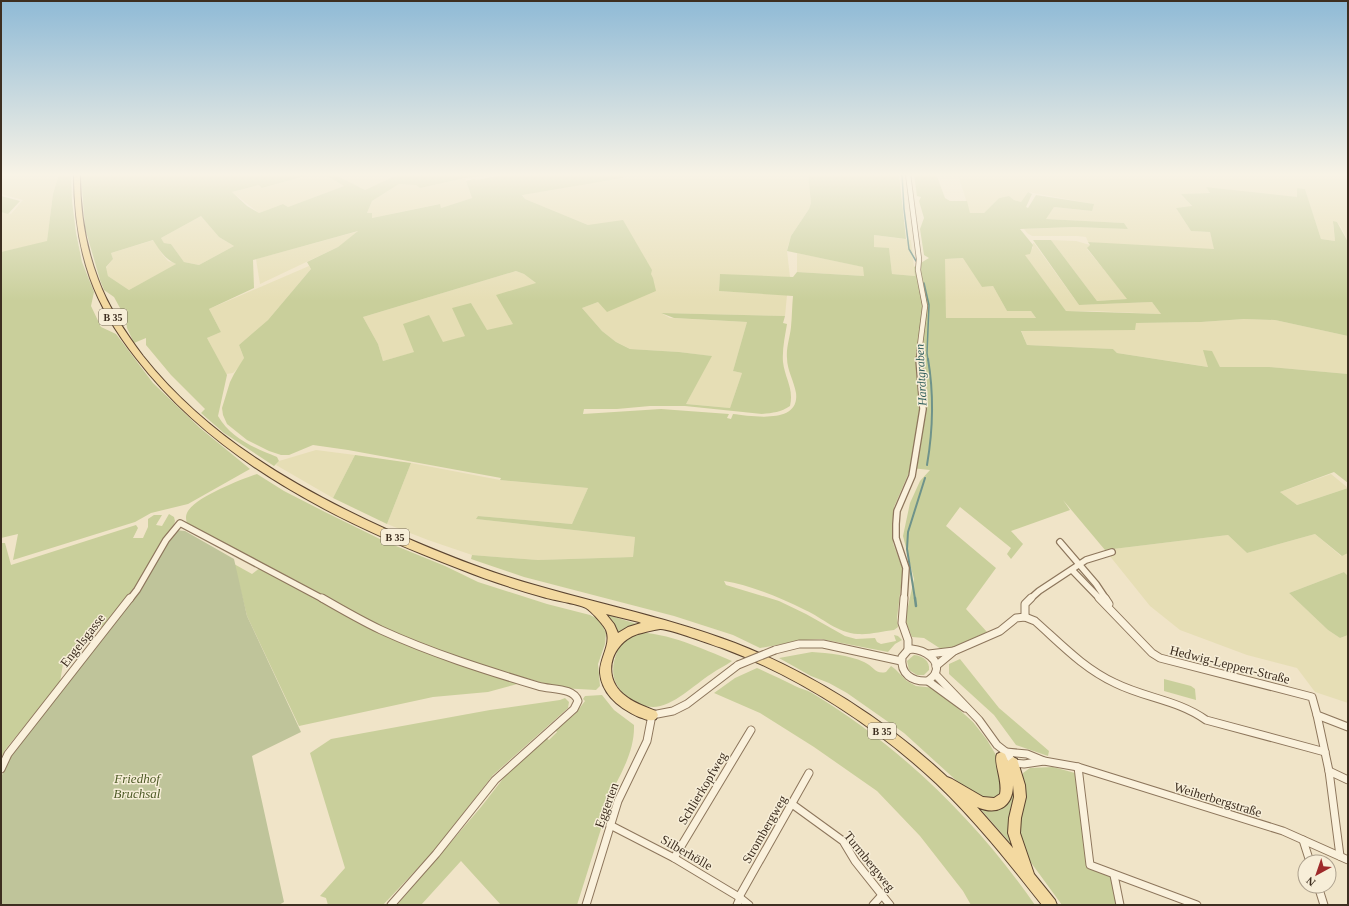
<svg xmlns="http://www.w3.org/2000/svg" width="1349" height="906" font-family="Georgia,serif">
<rect width="100%" height="100%" fill="#f0e4c8"/>
<g fill="#e6deb5">
<path d="M 9,174 L 59,174 L 53,194 L 47,242 L 1,252 L 1,212 L 11,214 L 23,200 L 1,194 L 1,180 Z"/>
<path d="M 312,174 L 324,174 L 344,186 L 288,207 L 283,204 L 259,213 L 232,192 L 259,185 L 263,188 Z"/>
<path d="M 334,174 L 399,174 L 365,190 Z"/>
<path d="M 623,174 L 808,174 L 811,203 L 809,209 L 791,236 L 788,246 L 787,251 L 790,277 L 720,275 L 719,291 L 787,295 L 785,316 L 661,313 L 670,318 L 747,322 L 733,371 L 742,373 L 730,408 L 686,404 L 711,356 L 679,352 L 630,349 L 616,342 L 602,331 L 582,308 L 598,302 L 588,225 L 525,199 L 522,194 L 623,178 Z"/>
<path d="M 958,174 L 1258,174 L 1267,175 L 1267,174 L 1348,174 L 1348,242 L 1341,227 L 1337,222 L 1333,225 L 1335,241 L 1321,239 L 1305,189 L 1297,188 L 1298,198 L 1206,187 L 1210,193 L 1182,194 L 1192,207 L 1176,208 L 1191,231 L 1210,232 L 1215,250 L 1109,244 L 1088,242 L 1086,237 L 1077,236 L 1032,236 L 1027,233 L 1024,229 L 1074,227 L 1127,229 L 1124,223 L 1045,219 L 1054,207 L 1091,211 L 1093,204 L 1028,192 L 1021,202 L 1014,200 L 1009,196 L 999,198 L 984,213 L 970,213 Z"/>
<path d="M 465,178 L 472,198 L 441,208 L 439,204 L 372,218 L 367,213 L 372,201 L 399,184 L 416,185 L 420,188 Z"/>
<path d="M 201,216 L 219,237 L 234,246 L 199,265 L 184,262 L 171,244 L 164,243 L 161,238 Z"/>
<path d="M 359,231 L 338,247 L 260,284 L 256,259 Z"/>
<path d="M 874,235 L 911,240 L 915,276 L 892,274 L 889,249 L 874,247 Z"/>
<path d="M 154,240 L 162,254 L 168,261 L 177,264 L 129,290 L 108,276 L 106,268 L 113,259 L 111,253 Z"/>
<path d="M 1051,240 L 1076,241 L 1090,245 L 1087,249 L 1128,299 L 1097,301 Z"/>
<path d="M 1033,243 L 1034,243 L 1079,305 L 1152,302 L 1161,314 L 1092,311 L 1066,311 L 1024,254 L 1033,248 Z"/>
<path d="M 797,253 L 864,267 L 864,276 L 797,272 Z"/>
<path d="M 964,258 L 982,287 L 993,286 L 1007,311 L 1031,311 L 1036,318 L 946,318 L 944,259 Z"/>
<path d="M 309,266 L 311,269 L 268,320 L 239,345 L 244,358 L 242,364 L 233,373 L 226,374 L 207,338 L 221,332 L 209,309 Z"/>
<path d="M 516,271 L 524,274 L 536,283 L 513,324 L 487,331 L 471,303 L 465,336 L 443,343 L 429,316 L 415,352 L 383,361 L 378,344 L 363,317 Z"/>
<path d="M 1244,319 L 1275,320 L 1348,336 L 1348,374 L 1269,367 L 1220,367 L 1211,351 L 1204,351 L 1209,367 L 1117,353 L 1113,349 L 1027,345 L 1021,330 L 1134,330 L 1135,323 L 1201,322 Z"/>
<path d="M 316,450 L 355,455 L 333,498 L 276,465 L 279,461 Z"/>
<path d="M 411,463 L 500,480 L 588,488 L 572,524 L 478,516 L 477,519 L 635,537 L 633,557 L 538,560 L 472,555 L 428,540 L 387,524 Z"/>
<path d="M 1331,474 L 1348,488 L 1297,505 L 1280,492 Z"/>
<path d="M 1315,534 L 1341,556 L 1348,553 L 1348,576 L 1344,572 L 1289,593 L 1328,630 L 1340,638 L 1348,635 L 1348,703 L 1315,692 L 1297,668 L 1247,655 L 1180,630 L 1150,606 L 1105,550 L 1228,535 L 1247,553 Z"/>
</g>
<g fill="#c9cf9b" fill-rule="evenodd">
<path d="M 59,174 L 71,174 L 72,201 L 76,233 L 82,262 L 94,292 L 91,306 L 101,327 L 116,334 L 153,383 L 200,428 L 250,469 L 188,504 L 151,513 L 135,522 L 13,560 L 18,534 L 1,538 L 1,252 L 47,241 L 53,194 Z"/>
<path d="M 81,174 L 312,174 L 262,188 L 259,185 L 232,192 L 247,206 L 259,213 L 283,204 L 288,207 L 344,186 L 324,174 L 334,174 L 365,190 L 399,174 L 496,174 L 465,178 L 420,188 L 416,185 L 399,184 L 372,201 L 367,213 L 372,213 L 372,218 L 440,204 L 441,208 L 472,198 L 466,181 L 475,179 L 476,180 L 509,174 L 623,174 L 623,178 L 522,195 L 525,199 L 588,225 L 623,220 L 652,270 L 651,274 L 653,278 L 656,291 L 607,312 L 598,302 L 582,308 L 602,331 L 616,342 L 630,349 L 679,352 L 712,356 L 686,404 L 730,408 L 742,373 L 733,371 L 747,322 L 674,318 L 661,313 L 785,316 L 783,323 L 787,324 C 785,336 782,350 783,362 C 785,379 794,388 790,406 C 781,412 773,413 762,414 L 685,406 L 650,406 L 617,409 L 584,409 L 583,414 L 661,409 L 729,414 L 727,418 L 731,419 L 733,414 C 752,416 800,425 796,393 C 794,381 787,370 787,358 C 786,348 790,337 791,327 C 792,317 792,306 793,296 L 719,291 L 720,274 L 793,277 L 797,272 L 864,276 L 863,267 L 787,251 L 791,236 L 809,209 L 811,203 L 808,174 L 899,174 L 906,239 L 874,235 L 874,247 L 889,248 L 892,274 L 915,276 L 914,267 L 929,258 L 924,255 L 920,229 L 924,218 L 919,201 L 921,197 L 917,196 L 914,174 L 936,174 L 945,198 L 950,201 L 967,201 L 970,213 L 984,213 L 999,198 L 1009,196 L 1014,200 L 1021,202 L 1028,192 L 1032,194 L 1026,207 L 1028,208 L 1036,195 L 1094,204 L 1092,211 L 1054,207 L 1046,219 L 1124,223 L 1128,229 L 1074,227 L 1020,229 L 1033,245 L 1030,254 L 1025,255 L 1066,311 L 1161,314 L 1152,302 L 1079,305 L 1033,240 L 1051,240 L 1097,301 L 1127,299 L 1087,248 L 1090,245 L 1088,242 L 1214,249 L 1210,232 L 1191,231 L 1176,208 L 1192,206 L 1181,194 L 1210,193 L 1206,187 L 1297,197 L 1297,188 L 1305,189 L 1321,239 L 1335,241 L 1333,221 L 1337,222 L 1348,242 L 1348,336 L 1275,320 L 1244,319 L 1201,322 L 1136,323 L 1135,330 L 1021,331 L 1027,345 L 1113,349 L 1117,353 L 1208,367 L 1203,350 L 1212,351 L 1220,367 L 1269,367 L 1348,374 L 1348,483 L 1334,472 L 1280,492 L 1297,505 L 1348,488 L 1348,553 L 1342,556 L 1315,534 L 1247,553 L 1228,535 L 1105,550 L 1063,500 L 1070,510 L 1011,531 L 1023,544 L 1011,559 L 1007,554 L 1011,548 L 960,507 L 946,526 L 996,568 L 966,609 L 987,632 L 949,649 L 941,649 L 924,638 L 912,637 L 905,620 L 914,579 L 903,536 L 910,503 L 920,481 L 930,470 L 911,468 L 894,507 L 893,543 L 903,570 L 897,618 L 898,627 L 894,630 C 883,631 869,635 858,634 C 837,633 823,618 805,610 C 781,598 750,585 724,581 L 726,585 L 779,601 L 806,614 L 845,636 L 856,639 L 875,638 L 877,642 L 881,644 L 896,641 L 894,635 L 898,636 L 902,640 L 895,644 L 888,652 L 821,639 L 805,640 L 760,648 L 733,635 L 674,616 L 524,577 L 471,559 L 472,555 L 538,560 L 633,557 L 635,537 L 476,519 L 478,516 L 572,524 L 588,488 L 500,480 L 501,478 L 348,450 L 313,445 L 289,455 L 281,455 L 269,451 L 247,440 L 227,424 L 223,415 L 222,408 L 230,382 L 234,374 L 244,358 L 239,345 L 268,320 L 311,269 L 307,262 L 338,247 L 358,231 L 253,260 L 254,288 L 209,309 L 221,332 L 207,338 L 227,375 L 218,416 C 231,438 254,448 277,457 L 279,461 L 274,466 L 224,433 L 201,413 L 205,409 L 171,375 L 146,345 L 146,338 L 134,343 L 127,328 L 126,319 L 114,297 L 104,290 L 100,280 L 85,228 ZM 201,216 L 219,237 L 234,246 L 199,265 L 184,262 L 171,244 L 164,243 L 161,238 ZM 153,240 C 160,251 165,259 176,264 L 129,290 L 108,276 L 106,267 L 113,259 L 111,253 ZM 963,258 L 982,287 L 993,286 L 1007,311 L 1031,311 L 1036,318 L 946,318 L 945,259 ZM 516,271 L 524,274 L 536,283 L 496,295 L 513,324 L 487,330 L 471,303 L 452,308 L 465,336 L 443,342 L 429,315 L 403,324 L 414,352 L 383,361 L 378,344 L 363,317 Z"/>
<path d="M 1,196 L 20,201 L 8,214 L 1,212 Z"/>
<path d="M 355,455 L 411,463 L 387,524 L 333,498 Z"/>
<path d="M 257,474 L 284,491 L 325,512 L 384,541 L 445,566 L 478,582 L 547,604 L 590,615 L 600,620 L 606,633 L 605,644 L 598,664 L 600,686 L 596,690 L 560,688 L 526,678 L 508,676 L 521,683 L 488,692 L 433,697 L 299,726 L 247,616 L 234,564 L 252,574 L 261,567 L 238,555 L 229,546 L 187,524 C 186,519 185,516 188,511 C 198,496 240,480 257,474 Z"/>
<path d="M 169,514 L 174,517 L 175,521 L 174,525 L 140,582 L 123,605 L 103,627 L 95,627 L 64,658 L 60,682 L 5,750 L 1,758 L 1,543 L 5,543 L 11,565 L 136,525 L 138,528 L 133,538 L 143,538 L 148,527 L 148,519 L 154,515 L 162,515 L 156,525 L 162,526 Z"/>
<path d="M 1344,572 L 1348,576 L 1348,635 L 1340,638 L 1328,630 L 1289,593 Z"/>
<path d="M 608,615 L 637,624 L 636,625 C 628,627 622,629 616,636 L 606,616 Z"/>
<path d="M 635,632 C 669,633 701,648 732,661 C 725,666 718,669 711,674 C 695,684 673,707 653,707 C 647,707 638,704 633,701 C 615,690 609,674 616,655 C 618,649 620,643 625,639 C 628,636 632,634 635,632 Z"/>
<path d="M 812,652 C 828,653 849,655 864,662 C 873,666 876,675 886,672 L 891,666 L 895,669 L 907,681 L 916,686 L 935,688 L 973,722 L 987,740 L 996,755 L 1003,775 L 1002,791 L 998,796 L 993,799 L 980,797 L 958,782 L 904,733 L 847,693 L 829,683 L 811,676 L 779,658 Z"/>
<path d="M 914,655 C 923,656 930,661 929,670 L 924,675 L 917,675 L 909,670 L 907,661 Z"/>
<path d="M 960,659 L 999,708 L 1049,751 L 1048,756 L 1016,745 L 994,715 L 949,674 L 949,664 Z"/>
<path d="M 757,668 C 770,674 783,680 795,686 C 801,689 807,690 812,693 C 901,747 976,820 1035,905 L 971,905 L 963,891 L 920,836 L 877,791 L 814,747 L 760,713 L 714,693 L 735,678 Z"/>
<path d="M 1164,679 L 1191,686 L 1195,689 L 1196,700 L 1164,691 Z"/>
<path d="M 602,695 L 614,710 L 634,725 C 635,755 616,782 603,808 L 606,813 L 577,905 L 501,905 L 461,861 L 421,905 L 397,905 L 481,807 L 509,771 L 546,738 L 549,740 L 557,732 L 555,730 L 575,714 L 585,701 L 583,699 L 585,696 Z"/>
<path d="M 565,698 L 569,702 L 568,708 L 493,775 L 433,852 L 383,905 L 328,905 L 326,898 L 320,896 L 345,868 L 310,753 L 331,739 L 490,710 L 560,700 Z"/>
<path d="M 1053,767 L 1075,773 L 1089,867 L 1117,880 L 1122,905 L 1062,905 L 1024,853 L 1017,825 L 1023,773 L 1030,768 Z"/>
<path d="M 1011,780 L 1016,792 L 1010,837 L 1012,845 L 977,805 L 991,809 Z"/>
</g>
<path fill="#bfc49a" d="M 176,530 L 185,531 L 234,559 L 247,616 L 301,732 L 252,756 L 284,902 L 279,905 L 1,905 L 1,777 L 12,755 L 105,633 L 138,593 L 169,539 Z"/>
<g fill="none" stroke-linecap="round" stroke-linejoin="round">
<g stroke="#6f938a" stroke-width="1.5">
<path d="M 902,174 L 904,209 L 909,249 L 916,261"/>
<path d="M 924,283 L 929,305 L 927,353 L 928,360"/>
</g>
<g stroke="#6f938a" stroke-width="2">
<path d="M 927,465 C 933,430 934,394 928,359"/>
<path d="M 915,599 L 907,549 L 908,532 L 925,478"/>
</g>
<path stroke="#6f938a" stroke-width="2.5" d="M 915,598 L 916,606"/>
<defs>
<path id="street-far2" d="M 908,174 L 919,259 L 918,270 L 925,306 L 919,353 L 920,360"/>
<g id="street-far1">
<path d="M 1060,542 L 1096,584 L 1106,599"/>
<path d="M 1072,570 L 1100,599"/>
<path d="M 130,599 L 137,590 L 166,540 L 180,523 L 323,599"/>
<path d="M 904,599 L 906,568 L 896,538 L 896,524 L 897,511 L 912,476 L 923,409 L 919,359"/>
<path d="M 1030,599 L 1039,591 L 1086,560 L 1112,552"/>
</g>
<g id="street">
<path d="M 322,598 C 341,609 360,620 381,630 C 431,653 485,670 538,686 C 550,690 574,687 578,701 L 574,709 L 495,780 L 436,854 L 391,905"/>
<path d="M 904,598 L 902,623 L 908,640 L 908,650"/>
<path d="M 1099,598 L 1152,653 L 1160,658 L 1312,697 L 1317,715 L 1348,727"/>
<path d="M 1105,598 L 1109,604"/>
<path d="M 1025,617 L 1025,604 L 1031,598"/>
<path d="M 912,649 C 923,650 942,659 935,674 C 934,676 930,679 928,681 C 912,682 900,674 902,657 L 908,650 Z"/>
<path d="M 775,650 L 799,644 L 823,644 L 901,661"/>
<path d="M 929,654 L 954,651"/>
<path d="M 936,666 L 954,651 L 1000,631 L 1016,618 L 1025,617 L 1035,621 C 1061,644 1083,668 1115,683 C 1145,698 1178,700 1206,720 L 1325,752"/>
<path d="M 935,674 L 979,720 L 997,745 L 1006,752 L 1013,763"/>
<path d="M 928,681 L 965,708"/>
<path d="M 1317,715 L 1329,771 L 1340,856"/>
<path d="M 1001,758 L 1006,752 L 1027,754 L 1044,761 L 1078,767 L 1283,831 L 1348,860"/>
<path d="M 1013,763 L 1024,764 L 1044,761"/>
<path d="M 1078,767 L 1090,865 L 1197,905"/>
<path d="M 1,769 L 8,754 L 130,598"/>
<path d="M 1329,771 L 1348,780"/>
<path d="M 792,804 L 843,841 L 855,861 L 890,905"/>
<path d="M 610,825 L 674,858 L 739,897 L 749,905"/>
<path d="M 1303,840 L 1310,862"/>
<path d="M 674,858 L 751,730"/>
<path d="M 1114,875 L 1120,905"/>
<path d="M 1318,886 L 1324,905"/>
<path d="M 739,897 L 809,773"/>
<path d="M 586,905 L 618,801 L 647,741 L 652,715 L 673,711 L 687,704 L 738,665"/>
<path d="M 737,905 L 740,898"/>
<path d="M 873,905 L 882,895"/>
</g>
<path id="primary" d="M 74,174 L 80,174 C 80,210 85,245 98,279 C 108,307 125,332 143,356 C 207,437 296,488 388,530 C 427,547 467,564 508,577 C 583,601 661,615 735,643 C 812,673 886,720 947,777 L 952,779 L 983,797 L 994,798 L 1000,794 C 1003,780 993,762 997,754 L 1001,752 L 1005,754 L 1008,761 L 1013,757 L 1017,759 L 1025,785 L 1026,797 L 1021,818 L 1020,833 L 1034,874 L 1055,900 L 1057,905 L 1042,905 C 1009,863 975,820 936,783 C 875,726 800,677 722,648 C 712,645 668,628 660,629 C 654,630 648,631 642,633 C 613,639 600,674 623,694 C 633,703 644,706 656,711 L 658,715 L 656,719 C 650,722 645,719 639,717 C 621,709 602,695 600,673 C 599,659 612,644 606,630 C 604,625 591,611 586,608 C 579,604 552,600 543,597 C 515,589 487,580 460,569 C 339,523 216,462 136,358 C 117,334 100,306 90,278 C 78,244 74,209 74,174 ZM 606,614 L 639,622 L 641,623 L 628,627 L 618,633 L 614,624 ZM 1013,785 L 1014,797 L 1009,818 L 1008,833 L 1013,848 L 977,807 C 997,816 1013,807 1013,785 Z"/>
</defs>
<use href="#street-far2" stroke="#8d765c" stroke-width="6"/>
<use href="#street-far1" stroke="#8d765c" stroke-width="8"/>
<use href="#street" stroke="#8d765c" stroke-width="9"/>
<use href="#primary" stroke="#5b4430" stroke-width="2"/>
<use href="#street-far2" stroke="#faf1dc" stroke-width="4.5"/>
<use href="#street-far1" stroke="#faf1dc" stroke-width="5.5"/>
<use href="#street" stroke="#faf1dc" stroke-width="7"/>
<use href="#primary" fill="#f3d9a0" fill-rule="evenodd"/>
<defs>
<path id="street-bridge" d="M 738,665 L 775,650"/>
</defs>
<use href="#street-bridge" stroke="#8d765c" stroke-width="9" stroke-linecap="butt"/>
<use href="#street-bridge" stroke="#faf1dc" stroke-width="7"/>
</g>
<linearGradient id="sky" x2="0" y2="1"><stop stop-color="#8fbad6"/><stop offset="0.58" stop-color="#f8f3e6"/><stop offset="1" stop-color="#f8f3e6" stop-opacity="0"/></linearGradient>
<rect width="1349" height="301" fill="url(#sky)"/>
<g text-anchor="middle" stroke-width="3" stroke-linejoin="round" paint-order="stroke">
<g fill="#f7eed8" stroke="#756857" stroke-width="1">
<rect x="99" y="309" width="28" height="16" rx="3"/>
<rect x="381" y="529" width="28" height="16" rx="3"/>
<rect x="868" y="723" width="28" height="16" rx="3"/>
</g>
<g font-size="10" font-weight="bold" fill="#3d2e20">
<text x="113" y="321">B 35</text>
<text x="395" y="541">B 35</text>
<text x="882" y="735">B 35</text>
</g>
<g font-size="12" font-style="italic" fill="#2f5d5a" stroke="#f7eed8">
<text transform="translate(921 375) rotate(-93)" y="4">Hardtgraben</text>
</g>
<g font-size="13" fill="#3d2e20" stroke="#f7eed8">
<text transform="translate(82 640) rotate(-52)" y="5">Engelsgasse</text>
<text transform="translate(1230 664) rotate(14)" y="5">Hedwig-Leppert-Straße</text>
<text transform="translate(702 788) rotate(-59)" y="5">Schlierkopfweg</text>
<text transform="translate(1218 799) rotate(17)" y="5">Weiherbergstraße</text>
<text transform="translate(606 805) rotate(-70)" y="5">Eggerten</text>
<text transform="translate(764 829) rotate(-60)" y="5">Strombergweg</text>
<text transform="translate(687 852) rotate(30)" y="5">Silberhölle</text>
<text transform="translate(870 861) rotate(51)" y="5">Turmbergweg</text>
</g>
<g font-size="13" font-style="italic" fill="#4d5a26" stroke="#f7eed8">
<text x="137" y="783">Friedhof<tspan x="137" dy="15">Bruchsal</tspan></text>
</g>
</g>
<rect width="1349" height="906" fill="none" stroke="#3d2e20" stroke-width="4"/>
<g transform="translate(1317 874) rotate(220)"><circle r="19" fill="#f7eed8" stroke="#ada18e"/>
<path d="M0-3L7 15L0 10L-7 15Z" fill="#9e2a2b"/>
<text y="-6" font-size="11" font-weight="bold" text-anchor="middle" fill="#3d2e20">N</text>
</g>
</svg>
